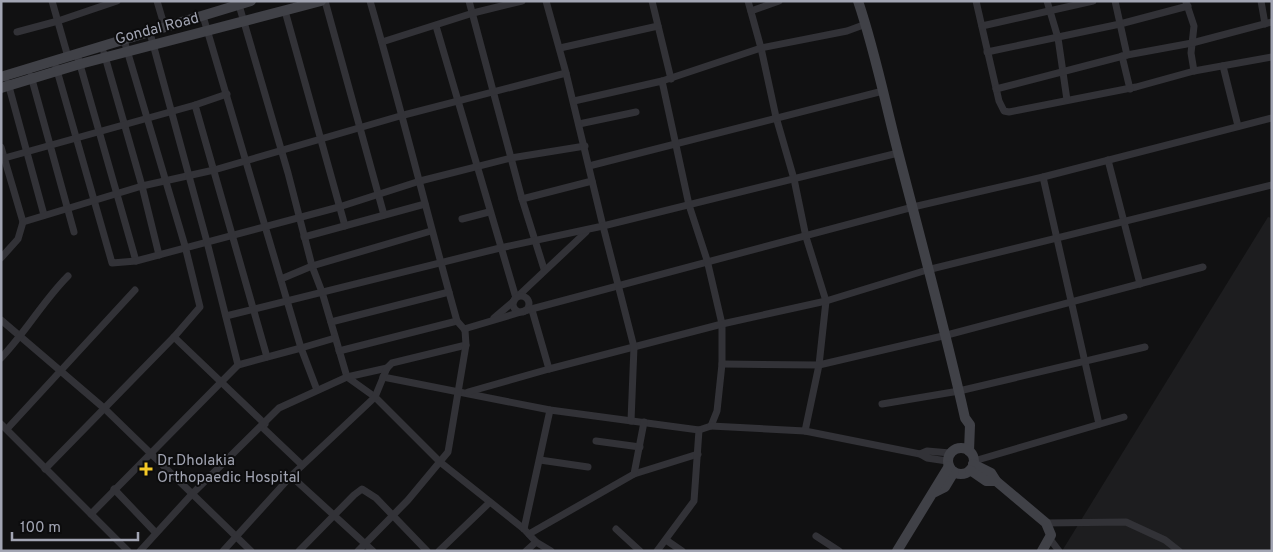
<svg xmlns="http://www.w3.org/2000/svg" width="1273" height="552" font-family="Overpass,sans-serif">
<rect width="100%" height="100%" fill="#111112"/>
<path fill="#1d1d1f" d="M 1268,217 L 1272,218 L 1272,551 L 1062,551 Z"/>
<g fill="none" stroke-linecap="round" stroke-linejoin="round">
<g stroke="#323237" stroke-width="7">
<path d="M 52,1 L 68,57"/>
<path d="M 157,1 L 165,28"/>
<path d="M 325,1 L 384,215"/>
<path d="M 469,1 L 522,199 L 544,269"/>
<path d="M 652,1 L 671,79"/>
<path d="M 748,1 L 761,48 L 776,117 L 794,179 L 806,237 L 826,301 L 819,365 L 805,431"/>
<path d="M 976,1 L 999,101 L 1004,111 L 1009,112 L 1136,87 L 1194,71 L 1272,57"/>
<path d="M 1047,1 L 1058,38 L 1067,100"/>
<path d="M 1261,1 L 1265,24"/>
<path d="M 1186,2 L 1194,26 L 1191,53 L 1194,71"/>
<path d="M 239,5 L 288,173 L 312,266 L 322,292 L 347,377 L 375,397 L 440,462 L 524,529 L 536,542 L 551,551"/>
<path d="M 285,11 L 345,226"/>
<path d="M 751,11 L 779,1"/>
<path d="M 203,16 L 301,348 L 238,365"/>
<path d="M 436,26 L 516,298 L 586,232"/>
<path d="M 982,26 L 1093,1"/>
<path d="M 17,32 L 58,21 L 117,1"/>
<path d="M 382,42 L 473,13 L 522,1"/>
<path d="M 560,48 L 658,26"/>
<path d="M 987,52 L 1120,24 L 1188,6"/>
<path d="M 104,53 L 142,186 L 159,255"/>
<path d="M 77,54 L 136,261"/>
<path d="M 1127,55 L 1192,43 L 1272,22"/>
<path d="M 1122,56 L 1130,89"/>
<path d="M 1223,66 L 1238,126"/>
<path d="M 56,67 L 112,263 L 136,261 L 339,207 L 420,181 L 511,158 L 585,146"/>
<path d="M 31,76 L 74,232"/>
<path d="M 662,81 L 761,48 L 847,31 L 866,24"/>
<path d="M 8,83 L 44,215"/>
<path d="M 996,89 L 1127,55 L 1115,1"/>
<path d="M 227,94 L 195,105 L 267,357"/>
<path d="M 579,124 L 636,112"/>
<path d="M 1,147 L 23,222"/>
<path d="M 1,159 L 195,105"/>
<path d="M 1108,160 L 1140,284"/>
<path d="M 589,166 L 883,91"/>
<path d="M 1043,177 L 1099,424"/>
<path d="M 522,199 L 592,181"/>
<path d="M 462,219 L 489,212"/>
<path d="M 304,237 L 425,204"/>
<path d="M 1,258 L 18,239 L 23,222 L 142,186 L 214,170 L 400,116 L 566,73 L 546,1"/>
<path d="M 281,279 L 312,266 L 431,231"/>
<circle cx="521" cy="304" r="8"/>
<path d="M 532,310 L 549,369"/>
<path d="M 524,311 L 913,207 L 1043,177 L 1272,118"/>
<path d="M 226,316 L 500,248 L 603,226 L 566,73"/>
<path d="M 494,318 L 514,301"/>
<path d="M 1,320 L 105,409 L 251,551"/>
<path d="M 331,322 L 449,292"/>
<path d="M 464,329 L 521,312"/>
<path d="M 174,337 L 265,424"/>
<path d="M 339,351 L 457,321"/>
<path d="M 1,358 C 26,332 43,301 68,276"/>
<path d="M 722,364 L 819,365 L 947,335 L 1203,267"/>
<path d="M 383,377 L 550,410 L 699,430 L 711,426 L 717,411 L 722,364 L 722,324 L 707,260 L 689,205 L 662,81 L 574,101"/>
<path d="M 317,390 L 301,348 L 335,338"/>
<path d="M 468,392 L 549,369 L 722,324 L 826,301 L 927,270 L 1272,185"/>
<path d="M 882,404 L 959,391 L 1145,347"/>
<path d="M 631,421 L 634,347 L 603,226 L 898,153"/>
<path d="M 1,424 L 128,551"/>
<path d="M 711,426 L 805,431 L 920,454"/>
<path d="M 262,427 L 302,465"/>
<path d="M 7,429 L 135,290"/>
<path d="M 596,441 L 640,447"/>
<path d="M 540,460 L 588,467"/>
<path d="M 947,461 L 927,458 L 920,454 L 927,451 L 950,453"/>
<path d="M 974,461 L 1124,417"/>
<path d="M 45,469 L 174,337 L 200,307 L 185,246 L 124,40"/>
<path d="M 634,474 L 698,454"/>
<path d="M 291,476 L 373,551"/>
<path d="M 114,489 L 155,532"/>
<path d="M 91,514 L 238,365 L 207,242 L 150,33"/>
<path d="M 1046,523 L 1126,522 L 1165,540 L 1179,551"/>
<path d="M 524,529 L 550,410"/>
<path d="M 616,529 L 640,551"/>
<path d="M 529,534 L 634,474 L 644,422"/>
<path d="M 816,536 L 839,551"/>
<path d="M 1050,539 L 1059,551"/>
<path d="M 666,540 L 682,551"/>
<path d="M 140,551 L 192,494 L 279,408 L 347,377 L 387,368"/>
<path d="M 223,551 L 291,476 L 375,397 L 387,368 L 392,363 L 466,345"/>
<path d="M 299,551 L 354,495 L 362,489 L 376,498 L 427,551"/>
<path d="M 358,551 L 408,500 L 448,452 L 466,345 L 465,330 L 457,321 C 427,215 401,107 370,1"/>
<path d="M 439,551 L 489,503"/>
<path d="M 526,551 L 536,542"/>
<path d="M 657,551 L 694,501 L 699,430"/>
</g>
<g stroke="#404147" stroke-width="10">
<path d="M 858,1 C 875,51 885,102 898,152 C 921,241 945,329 965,418 L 970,425 L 969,451"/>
<path d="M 1,77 L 251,1"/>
<path d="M 1,88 L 80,64 L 321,1"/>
<circle cx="961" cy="461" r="13"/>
<path d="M 973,464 L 991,473 L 996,481 L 1046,523 L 1051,535 L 1042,551"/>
<path d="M 970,470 L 986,481 L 996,481"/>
<path d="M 935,492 L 945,487 L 954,472"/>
<path d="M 897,551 L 949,466"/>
</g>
</g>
<path fill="#f4c927" stroke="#0c0c0d" stroke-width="2" d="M143.5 461.5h5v5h5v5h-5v5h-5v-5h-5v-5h5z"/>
<g text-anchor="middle" stroke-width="4" stroke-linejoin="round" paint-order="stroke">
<g font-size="15" fill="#a2a5b3" stroke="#0c0c0d">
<text transform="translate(157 28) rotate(-15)" y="5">Gondal Road</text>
</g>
<g font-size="15" fill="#a2a5b3" stroke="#0c0c0d" text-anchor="start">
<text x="157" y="465">Dr.Dholakia<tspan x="157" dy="17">Orthopaedic Hospital</tspan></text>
</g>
</g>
<rect width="1273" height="552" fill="none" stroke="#a2a5b3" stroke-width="5"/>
<path d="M12 532v8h126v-8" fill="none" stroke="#a2a5b3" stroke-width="2.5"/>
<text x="20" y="532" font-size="15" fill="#a2a5b3" stroke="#0c0c0d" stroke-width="4" paint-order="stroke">100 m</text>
</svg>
